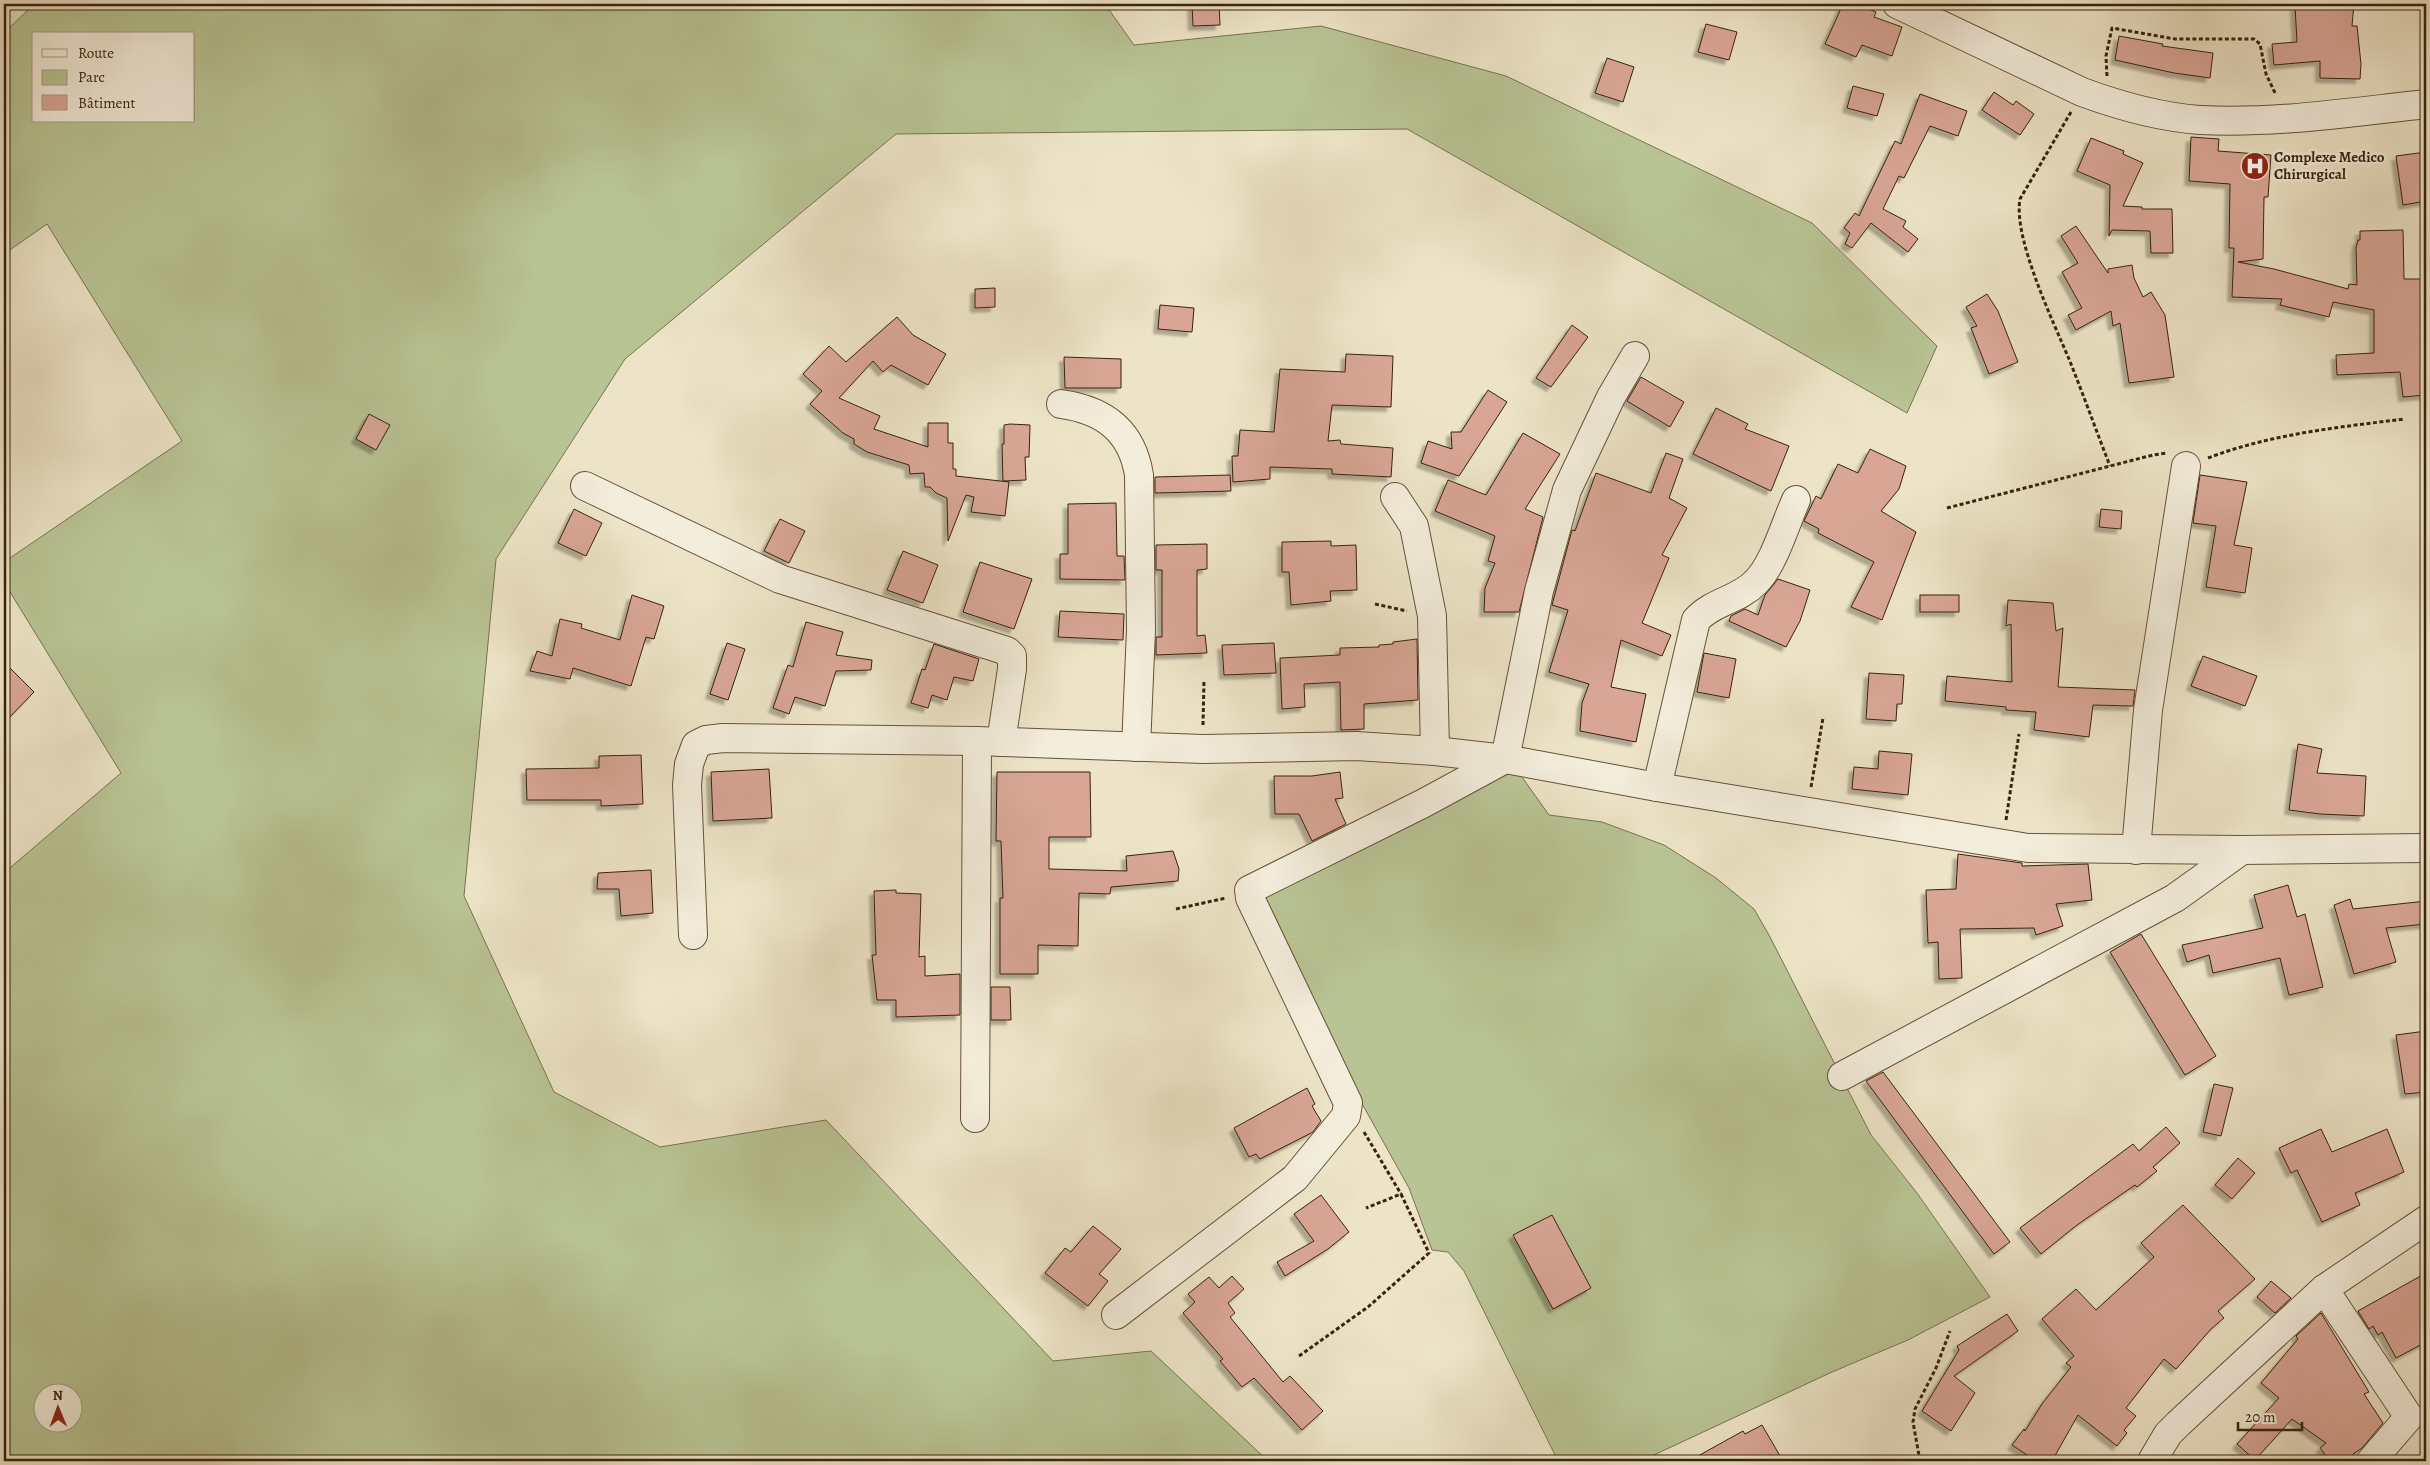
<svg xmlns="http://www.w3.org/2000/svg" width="2430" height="1465" font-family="Alegreya,serif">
<defs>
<filter id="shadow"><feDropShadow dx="-4.5" dy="4.5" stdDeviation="1" flood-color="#0004"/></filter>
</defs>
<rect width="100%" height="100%" fill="#ede4c7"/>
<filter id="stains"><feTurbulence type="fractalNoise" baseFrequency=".004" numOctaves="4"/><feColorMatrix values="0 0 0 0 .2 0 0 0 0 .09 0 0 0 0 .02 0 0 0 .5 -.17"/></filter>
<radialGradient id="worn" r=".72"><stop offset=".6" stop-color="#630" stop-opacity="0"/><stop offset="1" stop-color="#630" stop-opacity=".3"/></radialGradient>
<g fill="#b9c494" stroke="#797350" fill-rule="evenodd">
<path d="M 34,4 L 1105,4 L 1134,45 L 1321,26 L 1506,76 L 1812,223 L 1937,346 L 1907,413 L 1407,129 L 896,134 L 625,359 L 496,559 L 464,896 L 554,1092 L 660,1147 L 826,1120 L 1053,1361 L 1151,1351 L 1268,1461 L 4,1461 L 4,873 L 121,773 L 4,582 L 4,562 L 182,441 L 47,224 L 4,254 L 4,33 ZM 34,34 L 194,34 L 194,121 L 34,121 ZM 42,1392 L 72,1392 L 72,1422 L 42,1422 Z"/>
<path d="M 1512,763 L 1549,815 L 1602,822 L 1664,845 L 1716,878 L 1754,909 L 1769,935 L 1871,1135 L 1917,1193 L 1990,1297 L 1908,1340 L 1832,1372 L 1641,1461 L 1558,1461 L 1464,1271 L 1448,1252 L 1432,1250 L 1409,1188 L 1360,1100 L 1248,881 Z"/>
</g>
<g fill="#d9a696" stroke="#39220b" filter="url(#shadow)">
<path d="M 1192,4 L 1219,4 L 1220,25 L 1193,26 Z"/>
<path d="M 1843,4 L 1857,4 L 1876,12 L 1874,17 L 1902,27 L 1892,56 L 1862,45 L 1856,57 L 1825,44 Z"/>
<path d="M 2354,4 L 2352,26 L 2357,26 L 2361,64 L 2360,79 L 2320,78 L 2320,61 L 2274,65 L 2272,44 L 2297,42 L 2295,6 Z"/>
<path d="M 1706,24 L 1737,32 L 1729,60 L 1698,52 Z"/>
<path d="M 2119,36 L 2163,44 L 2162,46 L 2213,53 L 2210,78 L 2174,73 L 2115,60 Z"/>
<path d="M 1607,58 L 1634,67 L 1623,102 L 1595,93 Z"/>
<path d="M 1853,86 L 1884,94 L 1877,116 L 1847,108 Z"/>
<path d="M 1994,92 L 2013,105 L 2016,101 L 2034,114 L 2020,135 L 1982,110 Z"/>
<path d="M 1920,94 L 1967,111 L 1958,136 L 1930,126 L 1904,178 L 1899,176 L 1883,209 L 1906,221 L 1903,227 L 1918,239 L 1908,252 L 1871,223 L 1852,248 L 1845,244 L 1850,233 L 1844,228 L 1855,213 L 1859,216 L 1895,141 L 1901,144 Z"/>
<path d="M 2191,137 L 2219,139 L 2218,151 L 2271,155 L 2268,197 L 2264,197 L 2263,259 L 2238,262 L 2274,269 L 2348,289 L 2349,284 L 2357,285 L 2356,248 L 2358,240 L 2360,240 L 2360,231 L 2403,230 L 2404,279 L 2426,279 L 2425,395 L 2403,397 L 2400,372 L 2337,375 L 2336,355 L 2374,353 L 2374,310 L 2333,302 L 2329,317 L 2280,305 L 2282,299 L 2232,297 L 2234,248 L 2229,248 L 2230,184 L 2189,181 Z"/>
<path d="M 2091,138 L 2124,151 L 2123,154 L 2143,163 L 2123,206 L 2142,207 L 2142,209 L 2172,209 L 2173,253 L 2151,253 L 2150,231 L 2112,230 L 2109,236 L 2110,185 L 2077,171 Z"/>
<path d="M 2426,152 L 2426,201 L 2403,205 L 2396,156 Z"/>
<path d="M 2076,226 L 2108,273 L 2108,269 L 2132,265 L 2134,278 L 2143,297 L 2151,292 L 2165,315 L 2174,377 L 2129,383 L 2120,323 L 2113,326 L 2111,311 L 2076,330 L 2068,315 L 2082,308 L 2062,272 L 2078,263 L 2061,236 Z"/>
<path d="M 995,288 L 995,307 L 975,308 L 975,289 Z"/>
<path d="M 1987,294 L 1998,311 L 2018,362 L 1989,374 L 1971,328 L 1977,326 L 1966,307 Z"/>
<path d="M 1160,305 L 1194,308 L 1192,332 L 1158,329 Z"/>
<path d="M 897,317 L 913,335 L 946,354 L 928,385 L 891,365 L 883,372 L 873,361 L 839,398 L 880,416 L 874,429 L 928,447 L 928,423 L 948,423 L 948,443 L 953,443 L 953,469 L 956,469 L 956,476 L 1009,482 L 1005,516 L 971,512 L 974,497 L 966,495 L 948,541 L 947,498 L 936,493 L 930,487 L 925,487 L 924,473 L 910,474 L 909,465 L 867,452 L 854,444 L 854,439 L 843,433 L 810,404 L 822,391 L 803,374 L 829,346 L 846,362 Z"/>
<path d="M 1572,325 L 1588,337 L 1551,387 L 1536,378 Z"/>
<path d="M 1346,354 L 1393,356 L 1391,407 L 1332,405 L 1328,441 L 1340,440 L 1341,444 L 1393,448 L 1391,477 L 1332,474 L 1332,469 L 1270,467 L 1270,479 L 1233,482 L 1232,456 L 1238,456 L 1240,430 L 1274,432 L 1280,369 L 1345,372 Z"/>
<path d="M 1064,357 L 1121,359 L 1121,388 L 1065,388 Z"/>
<path d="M 1641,377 L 1684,402 L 1670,427 L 1627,401 Z"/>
<path d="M 1488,390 L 1507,402 L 1459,476 L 1421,463 L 1428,441 L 1452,449 L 1451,432 L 1461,432 Z"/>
<path d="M 1716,408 L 1748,424 L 1745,429 L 1789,446 L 1771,491 L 1693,454 Z"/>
<path d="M 369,414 L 390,425 L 376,450 L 356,439 Z"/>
<path d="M 1010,424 L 1030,425 L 1029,457 L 1025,457 L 1026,480 L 1003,481 L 1002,444 L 1004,444 L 1004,425 Z"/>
<path d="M 1523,433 L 1560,454 L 1525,509 L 1543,517 L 1519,612 L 1484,612 L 1485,588 L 1495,563 L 1488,561 L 1495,536 L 1435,511 L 1448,480 L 1486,495 Z"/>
<path d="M 1870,449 L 1906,466 L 1899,489 L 1881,511 L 1916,532 L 1882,620 L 1851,607 L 1874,562 L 1818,533 L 1819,529 L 1804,521 L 1816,496 L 1821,499 L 1838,464 L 1858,473 Z"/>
<path d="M 1666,453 L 1683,459 L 1669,498 L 1687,508 L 1662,555 L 1669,558 L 1642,623 L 1671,635 L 1662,656 L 1621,640 L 1611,687 L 1646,694 L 1636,742 L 1580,731 L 1582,703 L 1589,684 L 1549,672 L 1568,610 L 1552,605 L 1572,530 L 1575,531 L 1596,473 L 1651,493 Z"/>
<path d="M 1230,475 L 1231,491 L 1155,493 L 1155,477 Z"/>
<path d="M 2200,475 L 2247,482 L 2234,545 L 2252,548 L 2245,593 L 2206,587 L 2216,526 L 2193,523 Z"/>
<path d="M 1116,503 L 1117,556 L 1124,556 L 1125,580 L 1060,579 L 1060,554 L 1068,554 L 1068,504 Z"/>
<path d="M 574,509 L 602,523 L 586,556 L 558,543 Z"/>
<path d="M 2101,509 L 2122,511 L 2121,529 L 2099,527 Z"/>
<path d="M 780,519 L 805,531 L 789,563 L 764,551 Z"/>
<path d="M 1331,541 L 1331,546 L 1356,545 L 1357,590 L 1330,591 L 1331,601 L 1291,605 L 1289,572 L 1282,572 L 1282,542 Z"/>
<path d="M 1207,544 L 1207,569 L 1197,570 L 1197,636 L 1205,635 L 1207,653 L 1156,655 L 1156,637 L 1162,637 L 1162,570 L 1156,570 L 1156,545 Z"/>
<path d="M 903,551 L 938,565 L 923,603 L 887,590 Z"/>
<path d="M 980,562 L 1032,579 L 1014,629 L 963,612 Z"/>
<path d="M 1778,579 L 1810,590 L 1800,621 L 1786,647 L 1729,621 L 1731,616 L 1745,609 L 1758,615 L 1765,595 Z"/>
<path d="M 632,595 L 664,606 L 654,639 L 646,637 L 631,686 L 573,668 L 570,679 L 530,671 L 537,651 L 552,656 L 560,619 L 582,624 L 581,628 L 620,640 Z"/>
<rect x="1920" y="595" width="39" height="17"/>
<path d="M 2008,600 L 2053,603 L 2056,631 L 2063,628 L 2058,687 L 2135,690 L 2133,706 L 2093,705 L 2089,737 L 2034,730 L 2036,712 L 2006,710 L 2006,707 L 1945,701 L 1947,676 L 2012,682 L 2011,624 L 2006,626 Z"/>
<path d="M 1060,611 L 1124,614 L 1123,640 L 1058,637 Z"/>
<path d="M 806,622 L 843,632 L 836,655 L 872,660 L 871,670 L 836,671 L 825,706 L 795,697 L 789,714 L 773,708 L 788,665 L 793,667 Z"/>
<path d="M 1417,639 L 1418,700 L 1364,704 L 1364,729 L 1341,730 L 1340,682 L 1304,684 L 1305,707 L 1282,709 L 1280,658 L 1340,655 L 1340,648 L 1379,647 L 1379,645 L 1393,644 L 1393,642 Z"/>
<path d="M 727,643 L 745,649 L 728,700 L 710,694 Z"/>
<path d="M 1274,643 L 1276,673 L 1224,675 L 1222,645 Z"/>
<path d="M 934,644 L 979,659 L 973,681 L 954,677 L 947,700 L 932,695 L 928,708 L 911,703 L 922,669 L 925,670 Z"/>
<path d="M 1704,653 L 1736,659 L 1729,698 L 1697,692 Z"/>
<path d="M 2203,656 L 2257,676 L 2245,706 L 2191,686 Z"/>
<path d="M 4,662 L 34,692 L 4,723 Z"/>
<path d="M 1869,673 L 1904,675 L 1902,704 L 1897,704 L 1896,721 L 1866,719 Z"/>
<path d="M 2298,744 L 2322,749 L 2317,773 L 2366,776 L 2364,816 L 2320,814 L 2289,810 Z"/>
<path d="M 1879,751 L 1912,754 L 1908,795 L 1852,789 L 1854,767 L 1878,769 Z"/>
<path d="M 641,755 L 643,804 L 601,806 L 601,800 L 527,800 L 526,769 L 599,768 L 599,756 Z"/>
<path d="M 769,769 L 772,818 L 713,821 L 711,772 Z"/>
<path d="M 997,772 L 1090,772 L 1091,837 L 1049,837 L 1049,869 L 1127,871 L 1126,856 L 1173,851 L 1179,869 L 1178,881 L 1111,887 L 1110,894 L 1079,893 L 1078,946 L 1038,945 L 1038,974 L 1000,974 L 1000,898 L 1003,898 L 1001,841 L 996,841 Z"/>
<path d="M 1340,772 L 1343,798 L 1335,799 L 1346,824 L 1312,841 L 1299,814 L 1275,814 L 1274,776 L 1312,776 Z"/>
<path d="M 1958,854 L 2022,863 L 2022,866 L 2088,864 L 2092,900 L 2056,904 L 2063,926 L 2036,935 L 2034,928 L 1960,929 L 1962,978 L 1939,979 L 1938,942 L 1928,943 L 1926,890 L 1956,889 Z"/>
<path d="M 651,870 L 653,913 L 621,916 L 619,889 L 597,889 L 598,873 Z"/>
<path d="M 2288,885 L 2297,917 L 2305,914 L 2323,987 L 2289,995 L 2280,958 L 2213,973 L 2209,955 L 2187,962 L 2182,945 L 2263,928 L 2254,895 Z"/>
<path d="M 896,890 L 896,893 L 921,894 L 919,957 L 925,956 L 925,976 L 960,974 L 960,1015 L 896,1017 L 896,1000 L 877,1000 L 872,955 L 876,955 L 874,891 Z"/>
<path d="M 2350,899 L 2353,909 L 2426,901 L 2426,924 L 2386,928 L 2396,962 L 2354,974 L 2334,905 Z"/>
<path d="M 2141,934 L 2216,1056 L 2185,1075 L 2110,952 Z"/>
<path d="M 991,987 L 1010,987 L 1011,1020 L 991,1020 Z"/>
<path d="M 2426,1031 L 2426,1092 L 2405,1094 L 2396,1035 Z"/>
<path d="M 1883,1072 L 2010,1242 L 1994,1254 L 1866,1081 Z"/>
<path d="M 2214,1084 L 2233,1088 L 2221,1136 L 2203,1132 Z"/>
<path d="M 1307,1088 L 1315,1104 L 1312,1106 L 1321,1121 L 1313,1132 L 1260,1159 L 1256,1154 L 1249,1157 L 1234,1128 Z"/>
<path d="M 2166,1127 L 2180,1143 L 2153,1167 L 2157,1171 L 2137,1187 L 2135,1185 L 2077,1225 L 2041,1254 L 2020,1228 L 2133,1144 L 2139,1151 Z"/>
<path d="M 2321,1129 L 2332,1152 L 2387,1129 L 2404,1172 L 2355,1193 L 2360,1205 L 2322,1222 L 2297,1170 L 2291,1173 L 2279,1148 Z"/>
<path d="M 2238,1158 L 2255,1173 L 2232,1199 L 2215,1185 Z"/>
<path d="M 1321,1195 L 1349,1232 L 1328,1249 L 1285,1276 L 1277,1262 L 1314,1241 L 1294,1214 Z"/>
<path d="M 2183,1205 L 2255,1279 L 2218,1311 L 2224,1318 L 2211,1329 L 2176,1369 L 2164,1359 L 2126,1408 L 2136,1416 L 2124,1430 L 2127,1433 L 2117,1446 L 2078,1415 L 2052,1461 L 2036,1461 L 2012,1445 L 2024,1429 L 2025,1431 L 2042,1404 L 2071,1367 L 2066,1363 L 2074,1356 L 2042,1319 L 2076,1289 L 2096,1310 L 2154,1257 L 2141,1243 Z"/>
<path d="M 1552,1215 L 1591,1288 L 1553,1309 L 1513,1235 Z"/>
<path d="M 1093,1226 L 1121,1249 L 1099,1274 L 1108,1281 L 1088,1306 L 1045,1273 L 1065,1248 L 1071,1252 Z"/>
<path d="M 2426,1273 L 2426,1342 L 2396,1358 L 2382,1332 L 2378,1335 L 2373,1326 L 2369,1329 L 2358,1311 Z"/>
<path d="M 1232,1276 L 1244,1289 L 1228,1303 L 1235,1313 L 1230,1317 L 1283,1382 L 1290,1376 L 1323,1411 L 1302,1430 L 1254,1378 L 1242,1387 L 1220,1361 L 1223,1359 L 1183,1313 L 1195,1302 L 1188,1294 L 1209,1277 L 1219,1288 Z"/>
<path d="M 2271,1281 L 2291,1298 L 2275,1313 L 2257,1297 Z"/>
<path d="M 2321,1313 L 2369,1392 L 2364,1394 L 2383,1423 L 2362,1448 L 2353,1454 L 2356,1461 L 2330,1461 L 2320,1448 L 2326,1443 L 2292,1419 L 2255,1460 L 2237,1444 L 2279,1398 L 2261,1383 L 2298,1339 L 2296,1336 Z"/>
<path d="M 2007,1314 L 2018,1331 L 1954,1376 L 1975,1393 L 1951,1431 L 1922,1411 L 1959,1350 L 1957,1346 Z"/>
<path d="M 1762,1425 L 1783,1461 L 1689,1461 L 1743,1431 L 1745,1434 Z"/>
</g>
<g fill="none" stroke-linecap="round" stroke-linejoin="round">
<defs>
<g id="minor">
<path d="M 1897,4 L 2082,92 C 2120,106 2159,117 2200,120 C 2275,124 2351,112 2426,104"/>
<path d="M 1061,404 C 1104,410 1132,431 1139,475 L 1141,630 L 1136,747"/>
<path d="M 585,486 L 780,579 L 1007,651 L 1012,656 L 1012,669 L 1001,742"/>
<path d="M 1395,497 L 1414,526 L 1432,616 L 1435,751"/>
<path d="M 1657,787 L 1696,620 C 1712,602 1738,600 1755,583 C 1774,565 1785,524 1796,500"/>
<path d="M 2136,850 L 2148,710 L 2186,466"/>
<path d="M 693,935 L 687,785 L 689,764 L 696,745 L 706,740 L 723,738 L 977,741 L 1203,749 L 1356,746 L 1435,751 L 1505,759 L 1657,787 L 2028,848 L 2242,850 L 2426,848"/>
<path d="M 1842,1076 L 2175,898 L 2242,850"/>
<path d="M 975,1118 L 977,741"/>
<path d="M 2324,1289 L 2409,1417 L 2371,1461"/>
<path d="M 1116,1315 L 1295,1178 L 1346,1116 L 1348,1103 L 1250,898 L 1249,890 L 1424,803 L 1505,759 L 1539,591 L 1567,490 L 1611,397 L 1635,356"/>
<path d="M 2152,1461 L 2168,1434 L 2178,1424 L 2324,1289 L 2426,1220"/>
</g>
</defs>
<use href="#minor" stroke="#66523a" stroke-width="30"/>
<g stroke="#39220b" stroke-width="3" stroke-dasharray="4 2.5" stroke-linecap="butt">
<path d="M 2107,76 L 2106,56 L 2112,28 L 2175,39 L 2254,39 L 2260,44 L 2266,74 L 2276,95"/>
<path d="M 2071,112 L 2020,199 C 2013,238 2053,321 2069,359 C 2083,394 2096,430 2110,466"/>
<path d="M 2208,458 C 2271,434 2339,427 2405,419"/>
<path d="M 1947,508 L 2153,455 L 2167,453"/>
<path d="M 1375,604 L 1407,611"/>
<path d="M 1203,725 L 1204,680"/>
<path d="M 1811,787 L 1823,718"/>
<path d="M 2006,820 L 2019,734"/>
<path d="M 1176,909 L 1226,898"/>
<path d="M 1364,1132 L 1401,1194"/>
<path d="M 1299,1356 L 1368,1307 L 1429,1253 L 1401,1194 L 1366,1208"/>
<path d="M 1920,1461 L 1913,1422 L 1915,1409 L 1936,1368 L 1950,1331"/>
</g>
<use href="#minor" stroke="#f3eddb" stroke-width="28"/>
</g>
<defs>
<symbol id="hospital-disc" viewBox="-11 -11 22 22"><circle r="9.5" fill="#8f2418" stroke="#f3eddb"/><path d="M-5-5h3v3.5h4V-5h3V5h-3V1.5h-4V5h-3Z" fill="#fff"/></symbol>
</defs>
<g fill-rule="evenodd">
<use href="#hospital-disc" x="2239" y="150" width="32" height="32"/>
</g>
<g text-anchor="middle" stroke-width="5" stroke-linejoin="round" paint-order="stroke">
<g font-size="15" font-weight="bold" fill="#39220b" stroke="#f3eddb" text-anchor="start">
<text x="2274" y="162">Complexe Medico<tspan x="2274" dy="17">Chirurgical</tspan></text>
</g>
</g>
<rect width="2430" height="1465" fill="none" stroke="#ede4c7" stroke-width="20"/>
<rect x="5" y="5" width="2420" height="1455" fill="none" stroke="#39220b" stroke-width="2.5"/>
<rect x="10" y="10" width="2410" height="1445" fill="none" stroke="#39220b"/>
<rect x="32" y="32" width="162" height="90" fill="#f3eddb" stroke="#a99c88"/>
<rect x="42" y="49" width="25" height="8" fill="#f3eddb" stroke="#a99c88"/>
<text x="78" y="58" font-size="15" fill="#39220b">Route</text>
<rect x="42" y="70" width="25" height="15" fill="#b9c494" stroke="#a99c88"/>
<text x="78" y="82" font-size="15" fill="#39220b">Parc</text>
<rect x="42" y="95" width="25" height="15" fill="#d9a696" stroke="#a99c88"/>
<text x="78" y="108" font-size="15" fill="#39220b">Bâtiment</text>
<g transform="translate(58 1408) rotate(359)"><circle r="24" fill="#f3eddb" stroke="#a99c88"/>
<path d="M0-4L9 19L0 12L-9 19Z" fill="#8f2418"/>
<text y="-8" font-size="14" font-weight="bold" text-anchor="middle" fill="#39220b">N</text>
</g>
<path d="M2238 1422v8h64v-8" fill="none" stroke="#39220b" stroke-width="2.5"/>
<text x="2245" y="1422" font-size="15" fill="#39220b" stroke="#f3eddb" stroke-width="4" paint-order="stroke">20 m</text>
<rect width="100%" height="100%" filter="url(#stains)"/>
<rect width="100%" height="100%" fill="url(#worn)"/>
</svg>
